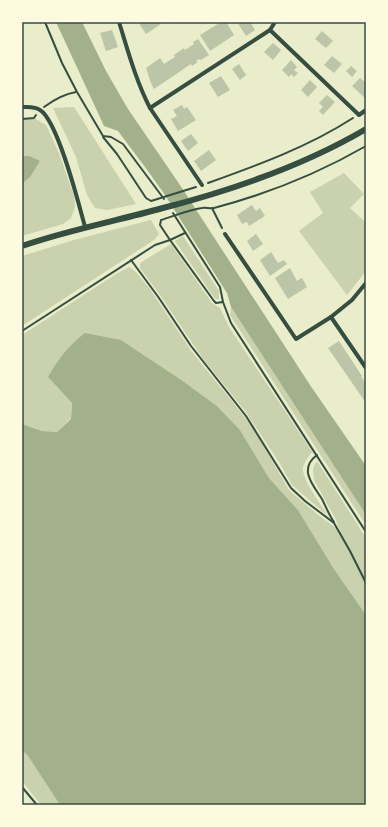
<svg xmlns="http://www.w3.org/2000/svg" width="388" height="827" font-family="'Titillium Web',sans-serif">
<rect width="100%" height="100%" fill="#e9edc9"/>
<g fill="#cad2ad">
<path d="M 74,107 L 136,204 L 107,210 L 95,208 L 87,195 L 76,157 L 53,108 Z"/>
<path d="M 34,118 L 46,125 L 59,153 L 74,196 L 75,207 L 71,218 L 63,224 L 22,236 L 22,184 L 30,177 L 29,156 L 22,156 L 22,119 Z"/>
<path d="M 344,173 L 364,194 L 350,208 L 366,223 L 366,271 L 347,295 L 299,231 L 323,213 L 310,192 Z"/>
<path d="M 151,220 L 159,234 L 154,240 L 22,326 L 22,256 L 74,240 Z"/>
<path d="M 183,236 L 219,291 L 219,299 L 216,299 L 213,296 L 175,241 Z"/>
<path d="M 171,244 L 212,303 L 220,308 L 229,327 L 313,453 L 311,453 C 308,458 304,462 303,468 C 302,480 321,504 328,516 L 292,485 L 279,462 L 245,411 L 203,359 L 162,298 L 140,268 L 140,263 Z"/>
<path d="M 129,267 L 134,270 L 150,289 L 192,352 L 244,416 L 259,438 L 289,490 L 317,514 L 340,531 L 335,518 L 314,480 L 313,468 L 317,461 L 366,538 L 366,615 L 334,569 L 298,510 L 269,478 L 240,430 L 217,406 L 180,379 L 121,340 L 48,377 L 72,403 L 71,418 L 57,432 L 42,431 L 22,424 L 22,335 L 116,274 Z"/>
<path d="M 231,307 L 366,515 L 366,525 L 230,315 Z"/>
<path d="M 22,750 L 28,756 L 60,805 L 41,805 L 22,781 Z"/>
</g>
<g fill="#a3b18a">
<path d="M 56,22 L 82,22 L 106,71 L 128,109 L 180,185 L 310,385 L 366,466 L 366,515 L 231,307 L 227,293 L 163,192 L 145,167 L 118,131 L 104,126 Z"/>
<path d="M 22,156 L 29,156 L 40,161 L 30,177 L 22,184 Z"/>
<path d="M 85,333 L 121,340 L 180,379 L 217,406 L 240,430 L 269,478 L 298,510 L 334,569 L 366,615 L 366,805 L 60,805 L 28,756 L 22,750 L 22,424 L 42,431 L 57,432 L 71,419 L 72,403 L 48,377 C 59,358 68,346 85,333 Z"/>
</g>
<g fill="#bcc5a7">
<path d="M 138,22 L 164,22 L 146,34 Z"/>
<path d="M 221,22 L 226,22 L 234,35 L 210,51 L 200,35 Z"/>
<path d="M 237,22 L 250,22 L 255,30 L 246,36 Z"/>
<path d="M 112,30 L 118,47 L 106,51 L 100,33 Z"/>
<path d="M 322,31 L 333,41 L 326,48 L 315,39 Z"/>
<path d="M 198,39 L 209,55 L 201,60 L 199,59 L 196,61 L 198,62 L 192,66 L 191,64 L 154,89 L 151,83 L 146,68 L 160,58 L 164,64 L 175,57 L 174,55 L 184,48 L 185,50 L 194,44 L 193,42 Z"/>
<path d="M 273,43 L 281,50 L 273,60 L 264,52 Z"/>
<path d="M 332,56 L 342,64 L 334,73 L 324,65 Z"/>
<path d="M 291,60 L 297,67 L 294,70 L 298,73 L 294,77 L 291,74 L 289,77 L 282,70 Z"/>
<path d="M 239,64 L 246,75 L 240,80 L 232,69 Z"/>
<path d="M 351,66 L 357,71 L 352,77 L 346,71 Z"/>
<path d="M 221,76 L 230,90 L 218,97 L 209,83 Z"/>
<path d="M 360,78 L 366,83 L 366,97 L 365,98 L 352,86 Z"/>
<path d="M 310,80 L 317,87 L 308,97 L 301,90 Z"/>
<path d="M 327,95 L 335,102 L 323,115 L 319,111 L 323,107 L 319,103 Z"/>
<path d="M 182,105 L 184,109 L 187,107 L 196,120 L 178,131 L 171,119 L 177,116 L 173,110 Z"/>
<path d="M 191,134 L 198,143 L 188,151 L 181,141 Z"/>
<path d="M 209,150 L 216,160 L 201,171 L 194,161 Z"/>
<path d="M 252,205 L 256,211 L 260,208 L 265,216 L 249,226 L 247,222 L 242,224 L 237,215 Z"/>
<path d="M 256,234 L 263,244 L 253,251 L 247,241 Z"/>
<path d="M 271,252 L 278,263 L 284,260 L 287,264 L 270,276 L 260,260 Z"/>
<path d="M 290,268 L 297,281 L 302,278 L 307,287 L 288,299 L 275,278 Z"/>
<path d="M 339,341 L 362,376 L 361,376 L 366,384 L 366,403 L 328,348 Z"/>
</g>
<g fill="none" stroke-linecap="round" stroke-linejoin="round">
<g stroke="#344e41" stroke-width="2">
<path d="M 45,22 L 62,63 L 77,92 L 103,136 L 111,137 L 123,144 L 164,199"/>
<path d="M 44,107 C 55,99 64,94 76,92"/>
<path d="M 22,119 L 34,118 L 36,115"/>
<path d="M 103,137 L 117,154 L 146,198 L 151,201 L 196,187"/>
<path d="M 208,183 C 258,165 308,147 353,118"/>
<path d="M 212,208 L 222,228"/>
<path d="M 173,213 L 220,287 L 223,302 L 231,323 L 366,532"/>
<path d="M 131,260 L 159,298 L 191,346 L 246,416 L 291,488 L 305,501 L 334,523 L 350,551 L 366,583"/>
<path d="M 223,302 L 216,303 L 214,301 L 170,240 L 160,225 L 161,220 C 174,216 188,210 202,208 C 206,207 210,209 214,208 C 267,194 319,173 366,146"/>
<path d="M 22,331 L 155,245 L 170,240 L 185,233"/>
<path d="M 317,455 C 298,469 313,485 322,499 C 326,507 329,515 334,522"/>
<path d="M 22,787 L 37,805"/>
</g>
<g stroke="#344e41" stroke-width="4">
<path d="M 119,22 C 128,51 136,81 150,108 L 202,185"/>
<path d="M 270,30 L 359,115 L 366,110"/>
<path d="M 22,107 C 28,107 35,106 40,110 C 58,121 79,205 85,227"/>
<path d="M 150,108 L 270,30 L 275,22"/>
<path d="M 225,234 L 296,339 L 331,317 L 352,300 L 366,283"/>
<path d="M 331,317 L 366,368"/>
</g>
<path stroke="#344e41" stroke-width="6" d="M 22,246 C 68,230 116,221 163,208 C 233,190 303,166 366,129"/>
</g>
<rect width="388" height="827" fill="none" stroke="#fefae0" stroke-width="46"/>
<rect x="23" y="23" width="342" height="781" fill="none" stroke="#344e41" stroke-width="1.5"/>
</svg>
